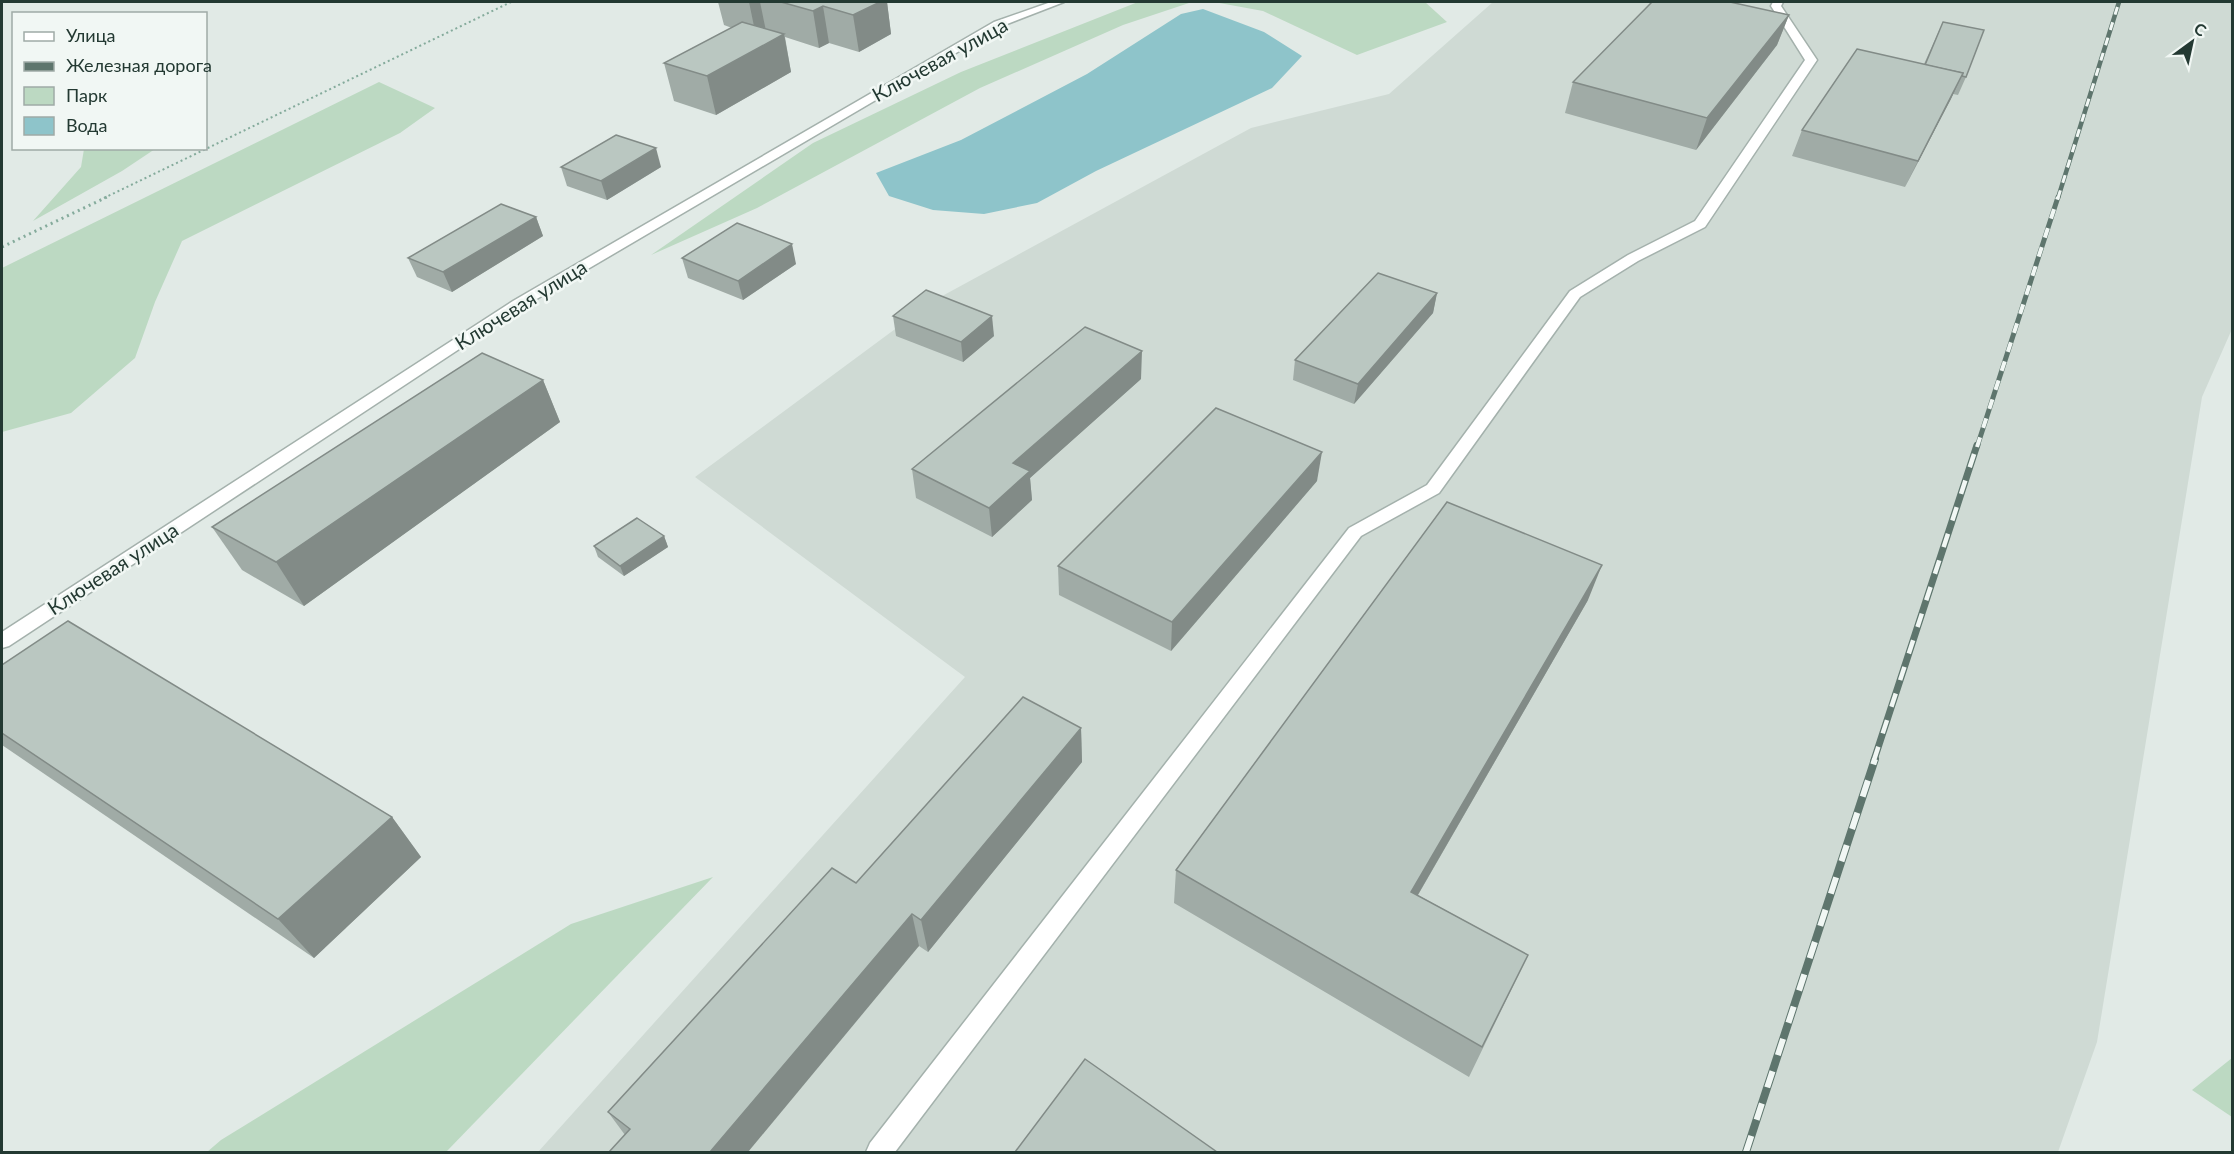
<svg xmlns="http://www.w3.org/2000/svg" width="2234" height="1154" font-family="Lato,sans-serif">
<rect width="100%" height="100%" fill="#e1eae6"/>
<path fill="#cfdad4" d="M 1493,2 L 2232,2 L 2232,329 L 2202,397 L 2097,1042 L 2058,1152 L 538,1152 L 965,677 L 695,477 L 933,301 L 1251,128 L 1389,94 Z"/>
<g fill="#bcd9c2">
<path d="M 1138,2 L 1192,2 L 1123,25 L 980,88 L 757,208 L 651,255 L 813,143 L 961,72 Z"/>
<path d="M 1214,2 L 1425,2 L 1447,22 L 1357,55 L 1263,11 Z"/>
<path d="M 379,82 L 435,108 L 400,133 L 182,241 L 155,302 L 135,358 L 71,413 L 2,432 L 2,268 Z"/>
<path d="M 84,149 L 155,149 L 122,171 L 33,221 L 81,167 Z"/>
<path d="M 713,877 L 446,1152 L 207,1152 L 221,1140 L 571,924 Z"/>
<path d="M 2232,1058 L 2232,1117 L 2192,1090 Z"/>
</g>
<path fill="#8ec4ca" d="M 1203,9 L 1264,32 L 1302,56 L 1272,88 L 1096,171 L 1037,203 L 984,214 L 933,210 L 889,196 L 876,173 L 961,140 L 1087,74 L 1181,14 Z"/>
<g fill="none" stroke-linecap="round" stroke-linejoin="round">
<defs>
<path id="lane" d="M 1773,2 L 1783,2 L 1781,6 L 1817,60 L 1705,227 L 1638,261 L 1580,297 L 1439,493 L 1361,536 L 895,1152 L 866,1152 L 870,1143 L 1349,528 L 1427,485 L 1570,291 L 1628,255 L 1695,221 L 1805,60 L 1771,6 Z"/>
<path id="street" d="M 1051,2 L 1064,2 L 1002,26 L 523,307 L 9,646 L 2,648 L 2,632 L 513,301 L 994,22 Z"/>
</defs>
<use href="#lane" stroke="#a4b1ac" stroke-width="3"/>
<use href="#street" stroke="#a4b1ac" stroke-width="3"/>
<path stroke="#85ab9c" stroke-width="2" stroke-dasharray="2 3" stroke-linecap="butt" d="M 104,198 L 511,2"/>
<path stroke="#85ab9c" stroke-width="3" stroke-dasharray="2 4" stroke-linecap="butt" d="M 2,247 L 107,197"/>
<use href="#lane" fill="#fff" fill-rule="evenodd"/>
<use href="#street" fill="#fff" fill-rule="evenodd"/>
<defs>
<path id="rail-far3" d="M 2058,198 L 2119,2"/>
<path id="rail-far2" d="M 1977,447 L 2058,197"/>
<path id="rail-far1" d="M 1874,760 L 1977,445"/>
<path id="rail" d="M 1746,1152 L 1875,759"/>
</defs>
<use href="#rail-far3" stroke="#5e756d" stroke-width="4.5"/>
<use href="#rail-far2" stroke="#5e756d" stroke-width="5"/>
<use href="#rail-far1" stroke="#5e756d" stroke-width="7"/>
<use href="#rail" stroke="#5e756d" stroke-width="8"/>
<use href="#rail-far3" stroke="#f1f7f4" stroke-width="3" stroke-dasharray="8" stroke-linecap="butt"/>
<use href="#rail-far2" stroke="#f1f7f4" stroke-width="4" stroke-dasharray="10" stroke-linecap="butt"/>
<use href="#rail-far1" stroke="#f1f7f4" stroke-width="4.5" stroke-dasharray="14" stroke-linecap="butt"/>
<use href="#rail" stroke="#f1f7f4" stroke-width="6" stroke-dasharray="17" stroke-linecap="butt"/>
</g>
<g fill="#a0aba6">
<path d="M 718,2 L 887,2 L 891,34 L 859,52 L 829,43 L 819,48 L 785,37 L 791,72 L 716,115 L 674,101 L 664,63 L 732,28 L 724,25 Z"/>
<path d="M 1789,15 L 1777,45 L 1696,150 L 1565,113 L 1573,82 Z"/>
<path d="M 1943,22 L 1966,77 L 1958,95 L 1953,94 L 1905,187 L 1792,156 L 1802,130 L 1924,64 Z"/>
<path d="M 561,167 L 661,167 L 607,200 L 567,186 Z"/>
<path d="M 536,217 L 543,236 L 452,292 L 417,277 L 408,258 Z"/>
<path d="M 682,258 L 796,264 L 743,300 L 688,278 Z"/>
<path d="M 1437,293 L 1433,313 L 1354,404 L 1293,380 L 1295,360 Z"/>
<path d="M 893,316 L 994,336 L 963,362 L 896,336 Z"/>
<path d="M 1141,379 L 1030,478 L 1032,500 L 992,537 L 916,498 L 912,469 Z"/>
<path d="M 543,380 L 560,422 L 304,606 L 242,570 L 212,527 Z"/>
<path d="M 1317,481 L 1171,651 L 1059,595 L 1058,566 Z"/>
<path d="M 664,536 L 668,547 L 624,576 L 598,557 L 594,546 Z"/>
<path d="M 1588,600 L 1418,895 L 1528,955 L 1469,1077 L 1174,903 L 1176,870 Z"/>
<path d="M 2,665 L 392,817 L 421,857 L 314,958 L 2,745 Z"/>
<path d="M 1081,728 L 1082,762 L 928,952 L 919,946 L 625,1135 L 608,1112 L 856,883 Z"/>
</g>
<g fill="#828b87">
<path d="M 749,2 L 760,2 L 766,31 L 756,36 Z"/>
<path d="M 880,2 L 887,2 L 891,34 L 859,52 L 853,15 Z"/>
<path d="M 823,6 L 829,43 L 819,48 L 813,11 Z"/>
<path d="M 1789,15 L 1777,45 L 1696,150 L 1707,118 Z"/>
<path d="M 784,34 L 791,72 L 716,115 L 707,76 Z"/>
<path d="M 1963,73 L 1951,99 L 1905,187 L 1918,161 Z"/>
<path d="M 656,148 L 661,167 L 607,200 L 601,181 Z"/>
<path d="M 536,217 L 543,236 L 452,292 L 443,272 Z"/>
<path d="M 792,244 L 796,264 L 743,300 L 738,281 Z"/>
<path d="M 1437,293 L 1433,313 L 1354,404 L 1358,384 Z"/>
<path d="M 992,316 L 994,336 L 963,362 L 961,342 Z"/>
<path d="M 1142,351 L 1141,379 L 1030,478 L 1032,500 L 992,537 L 989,508 L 1013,463 Z"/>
<path d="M 543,380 L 560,422 L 304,606 L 276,562 Z"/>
<path d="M 1322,452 L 1317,481 L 1171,651 L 1172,622 Z"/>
<path d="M 664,536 L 668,547 L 624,576 L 620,566 Z"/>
<path d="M 1602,565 L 1588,600 L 1401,924 L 1411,892 Z"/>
<path d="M 1081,728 L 1082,762 L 928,952 L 921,920 Z"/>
<path d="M 392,817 L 421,857 L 314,958 L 278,919 Z"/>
<path d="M 912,914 L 919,946 L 748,1152 L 710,1152 Z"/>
</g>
<g fill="#bac7c1" stroke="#828b87" stroke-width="1.5">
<path d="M 781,2 L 880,2 L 853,15 L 823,6 L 813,11 Z"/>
<path d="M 1652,2 L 1730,2 L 1789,15 L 1707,118 L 1573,82 Z"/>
<path d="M 742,22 L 784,34 L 707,76 L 664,63 Z"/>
<path d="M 1943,22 L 1984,30 L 1966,77 L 1962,76 L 1963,73 L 1925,65 Z"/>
<path d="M 1857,49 L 1963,73 L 1918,161 L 1802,130 Z"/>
<path d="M 616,135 L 656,148 L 601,181 L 561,167 Z"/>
<path d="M 501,204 L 536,217 L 443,272 L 408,258 Z"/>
<path d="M 737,223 L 792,244 L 738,281 L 682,258 Z"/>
<path d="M 1378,273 L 1437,293 L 1358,384 L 1295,360 Z"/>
<path d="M 926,290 L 992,316 L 961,342 L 893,316 Z"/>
<path d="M 1085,327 L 1142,351 L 1013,463 L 1030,471 L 989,508 L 912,469 Z"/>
<path d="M 482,353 L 543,380 L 276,562 L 212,527 Z"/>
<path d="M 1216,408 L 1322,452 L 1172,622 L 1058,566 Z"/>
<path d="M 1447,502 L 1602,565 L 1411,892 L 1528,955 L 1482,1047 L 1176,870 Z"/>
<path d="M 637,518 L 664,536 L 620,566 L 594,546 Z"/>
<path d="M 68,621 L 392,817 L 278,919 L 2,733 L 2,665 Z"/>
<path d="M 1023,697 L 1081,728 L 921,920 L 912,914 L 710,1152 L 609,1152 L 630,1129 L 608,1112 L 832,868 L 856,883 Z"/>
<path d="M 1085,1059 L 1217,1152 L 1015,1152 Z"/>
</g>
<g text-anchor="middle" stroke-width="5" stroke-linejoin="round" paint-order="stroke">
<g font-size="20" fill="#233932" stroke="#f1f7f4">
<text transform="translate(940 60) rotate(-29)" y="7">Ключевая улица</text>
<text transform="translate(521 305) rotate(-32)" y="7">Ключевая улица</text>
<text transform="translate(113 569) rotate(-33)" y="7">Ключевая улица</text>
</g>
</g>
<rect width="2234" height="1154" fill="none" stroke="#233932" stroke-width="6"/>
<rect x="12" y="12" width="195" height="138" fill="#f1f7f4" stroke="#9faba6" stroke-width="1.5"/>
<rect x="24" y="32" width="30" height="9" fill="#ffffff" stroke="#9faba6" stroke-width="1.5"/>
<text x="66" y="42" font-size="18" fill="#233932">Улица</text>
<rect x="24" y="62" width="30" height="9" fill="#5e756d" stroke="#9faba6" stroke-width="1.5"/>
<text x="66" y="72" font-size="18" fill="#233932">Железная дорога</text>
<rect x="24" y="87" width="30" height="18" fill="#bcd9c2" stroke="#9faba6" stroke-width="1.5"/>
<text x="66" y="102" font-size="18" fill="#233932">Парк</text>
<rect x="24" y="117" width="30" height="18" fill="#8ec4ca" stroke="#9faba6" stroke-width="1.5"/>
<text x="66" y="132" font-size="18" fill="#233932">Вода</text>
<g transform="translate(2192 42) rotate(33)" stroke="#f1f7f4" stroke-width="4.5" paint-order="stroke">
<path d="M0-4.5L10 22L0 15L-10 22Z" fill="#233932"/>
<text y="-9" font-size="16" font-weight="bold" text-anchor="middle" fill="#233932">С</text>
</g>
</svg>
